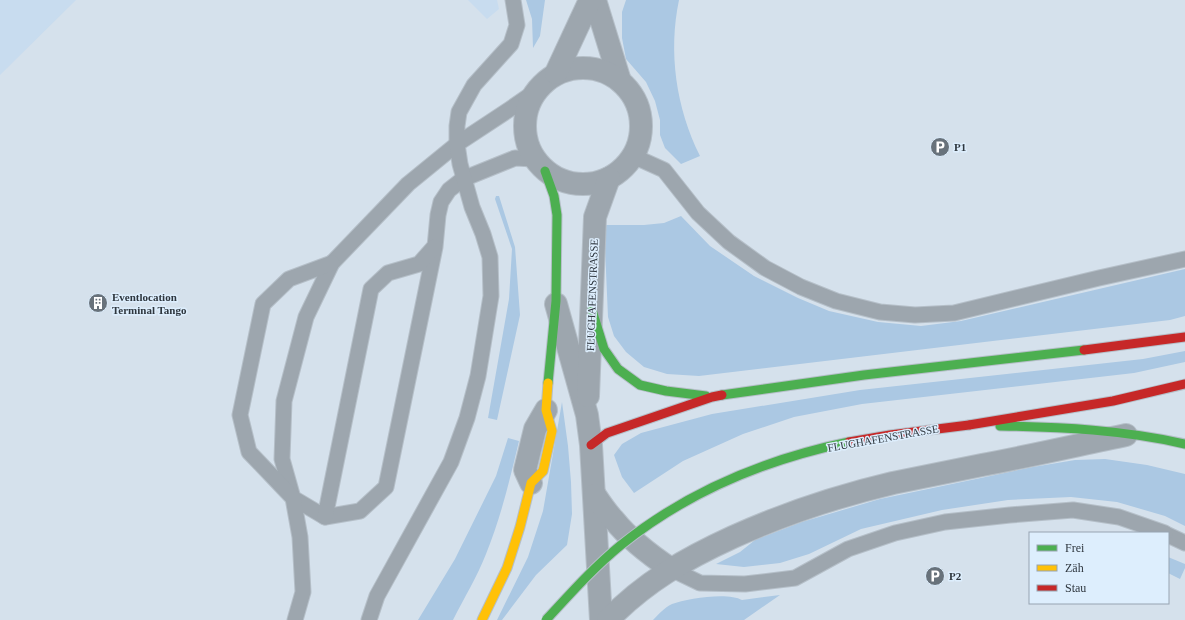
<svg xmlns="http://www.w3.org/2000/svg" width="1185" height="620" font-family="'Times New Roman',serif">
<rect width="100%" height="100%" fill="#d5e1ec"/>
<g fill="#c8dcef">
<path d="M 0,0 L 76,0 L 0,75 Z"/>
<path d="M 468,0 L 497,0 L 499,9 L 487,19 Z"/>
</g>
<g fill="#abc8e3">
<path d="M 526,0 L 545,0 L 540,36 L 533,48 L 532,19 Z"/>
<path d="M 626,0 L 679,0 C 668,52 676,108 700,156 L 681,164 L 665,148 L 660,135 L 660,120 L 655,101 L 646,82 L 626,59 L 622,38 L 622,12 Z"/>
<path d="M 496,196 L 499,196 L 515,247 L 520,315 L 497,420 L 488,418 L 509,299 L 512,249 L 495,199 Z"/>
<path d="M 681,216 L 710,246 L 754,276 L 798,298 L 829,311 L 878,322 L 921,326 L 961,321 L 1185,269 L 1185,316 L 1170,320 L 699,376 L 667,374 L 644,367 L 626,352 L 614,336 L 608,317 L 604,225 L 644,225 L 664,223 Z"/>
<path d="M 1185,351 L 1185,362 L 1134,373 L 862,404 L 794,417 L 743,434 L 683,461 L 634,493 L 622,477 L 614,455 L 622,444 L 641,433 L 712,414 L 860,390 L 1143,359 Z"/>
<path d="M 562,402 L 568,446 L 571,482 L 572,514 L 567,545 L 536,575 L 502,620 L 497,620 L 528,557 L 543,511 Z"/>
<path d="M 508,438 L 519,441 C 510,479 501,517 486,554 C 477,577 464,598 453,620 L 418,620 L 455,559 L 496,476 Z"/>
<path d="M 1105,459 L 1147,465 L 1185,474 L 1185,526 L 1165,516 L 1117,502 L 1071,497 L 1008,500 L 942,510 L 861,529 L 809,554 L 780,563 L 744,567 L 716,564 L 740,552 L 755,540 L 802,522 L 880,499 L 1033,467 L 1075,460 Z"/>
<path d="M 1168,557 L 1185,564 L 1185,568 L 1180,579 L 1168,573 Z"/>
<path d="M 780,595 L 744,620 L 653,620 C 659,614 664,608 672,604 C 687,598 729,592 742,600 Z"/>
</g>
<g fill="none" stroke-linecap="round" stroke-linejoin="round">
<defs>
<g id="lane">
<path d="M 633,156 L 664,170 L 698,213 L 729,242 L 765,268 L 801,287 L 836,301 L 880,312 L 915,315 L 954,313 L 1099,278 L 1185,259"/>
<path d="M 534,159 L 515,158 L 463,179 L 449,190 L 441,202 L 438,215 L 435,247 L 386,487 L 360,511 L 325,517 L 293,498 L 282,459 L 284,401 L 306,317 L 332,263 L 408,184 L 457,144 L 510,109 L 536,91"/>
<path d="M 325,517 L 371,289 L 388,273 L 419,264 L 434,247"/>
<path d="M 1168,535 L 1185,543"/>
<path d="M 671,569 L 700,583 L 745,584 L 795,578 L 848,549 L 895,533 L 945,522 L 1010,515 L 1073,510 L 1119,517 L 1165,533"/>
<path d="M 295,620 L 303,592 L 300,537 L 293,498 L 249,452 L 240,415 L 263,304 L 289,279 L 332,263"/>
<path d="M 369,620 L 377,596 L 451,462 L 467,418 L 478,376 L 491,296 L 490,257 L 483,234 L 472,207 L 460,164 L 457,144 L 457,126 L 459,112 L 474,85 L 511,44 L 517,25 L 513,0"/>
</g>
<g id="street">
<path d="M 595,0 L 620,81"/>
<circle cx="583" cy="126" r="58"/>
<path d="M 556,73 L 590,0"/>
<path d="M 556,304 L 587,415 L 591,445 L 601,620"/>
<path d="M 588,396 L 595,217 L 609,178"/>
<path d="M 531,483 L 525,470 L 535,429 L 546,410"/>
<path d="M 595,495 C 601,504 607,513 614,520 C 630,540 650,555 671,569"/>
<path d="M 608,620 C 645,582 685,559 733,537 C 784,514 838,496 893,483 C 922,477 952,471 982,465 C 1030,456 1078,445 1126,435"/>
</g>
<g id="fast">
<path d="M 545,171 L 554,196 L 557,215 L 556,301 L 548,383"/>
<path d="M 592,310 L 604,349 L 618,369 L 640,385 L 666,391 L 706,396"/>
<path d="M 722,395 L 864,375 L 1084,350"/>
<path d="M 1000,426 C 1062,427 1124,430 1185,444"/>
</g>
<path id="slow" d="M 482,620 L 507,568 L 520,527 L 531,483 L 543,471 L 552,431 L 546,410 L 548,383"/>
<g id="jam">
<path d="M 1084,350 L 1185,337"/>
<path d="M 969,425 L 1113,401 L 1185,384"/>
<path d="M 591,445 L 607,433 L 712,397 L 722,395"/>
</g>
</defs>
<use href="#lane" stroke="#b5bfc8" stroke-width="17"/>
<use href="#street" stroke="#b5bfc8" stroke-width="24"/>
<use href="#fast" stroke="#b5bfc8" stroke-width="11"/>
<use href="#slow" stroke="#b5bfc8" stroke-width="11"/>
<use href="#jam" stroke="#b5bfc8" stroke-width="11"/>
<use href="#lane" stroke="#9da6ae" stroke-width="15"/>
<use href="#street" stroke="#9da6ae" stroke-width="22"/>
<use href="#fast" stroke="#4caf50" stroke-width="9"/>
<use href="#slow" stroke="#ffc107" stroke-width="9"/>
<use href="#jam" stroke="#c62828" stroke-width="9"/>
<defs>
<path id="fast-bridge" d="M 546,620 C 570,594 594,567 621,545 C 687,492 767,459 849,442"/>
<path id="jam-bridge" d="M 849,442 L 890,435 L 969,425"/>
</defs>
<use href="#fast-bridge" stroke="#b5bfc8" stroke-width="11" stroke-linecap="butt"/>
<use href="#jam-bridge" stroke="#b5bfc8" stroke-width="11" stroke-linecap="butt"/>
<use href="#fast-bridge" stroke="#4caf50" stroke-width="9"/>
<use href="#jam-bridge" stroke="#c62828" stroke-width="9"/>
</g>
<defs>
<symbol id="parking-disc" viewBox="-11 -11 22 22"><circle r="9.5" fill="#68727b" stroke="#ddeefd"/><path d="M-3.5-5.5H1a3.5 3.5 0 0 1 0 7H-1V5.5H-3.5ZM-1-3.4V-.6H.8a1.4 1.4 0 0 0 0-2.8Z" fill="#fff"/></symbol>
<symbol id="building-disc" viewBox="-11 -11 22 22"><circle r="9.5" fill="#68727b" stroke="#ddeefd"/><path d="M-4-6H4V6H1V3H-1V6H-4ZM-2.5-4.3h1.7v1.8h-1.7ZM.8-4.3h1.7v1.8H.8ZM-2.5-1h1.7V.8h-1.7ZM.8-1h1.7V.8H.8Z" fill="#fff"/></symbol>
</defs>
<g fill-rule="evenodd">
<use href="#parking-disc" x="929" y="136" width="22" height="22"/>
<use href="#building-disc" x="87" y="292" width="22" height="22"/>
<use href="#parking-disc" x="924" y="565" width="22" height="22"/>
</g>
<g text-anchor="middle" stroke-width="3" stroke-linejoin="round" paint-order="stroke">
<g font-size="11" font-weight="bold" fill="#2e363e" stroke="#ddeefd" text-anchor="start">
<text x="954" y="151">P1</text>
<text x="112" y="301">Eventlocation<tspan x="112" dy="13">Terminal Tango</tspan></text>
<text x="949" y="580">P2</text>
</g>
<g font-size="11" fill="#2e363e" stroke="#ddeefd">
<text transform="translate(592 295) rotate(-88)" y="4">FLUGHAFENSTRASSE</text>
<text transform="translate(883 438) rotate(-10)" y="4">FLUGHAFENSTRASSE</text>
</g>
</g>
<rect x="1029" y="532" width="140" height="72" fill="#ddeefd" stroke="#97a4b1"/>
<rect x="1037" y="545" width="20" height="6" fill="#4caf50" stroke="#97a4b1"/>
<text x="1065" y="552" font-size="12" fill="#2e363e">Frei</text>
<rect x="1037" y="565" width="20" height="6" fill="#ffc107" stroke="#97a4b1"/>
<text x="1065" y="572" font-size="12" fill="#2e363e">Zäh</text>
<rect x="1037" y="585" width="20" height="6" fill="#c62828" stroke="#97a4b1"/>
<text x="1065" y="592" font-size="12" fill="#2e363e">Stau</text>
</svg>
